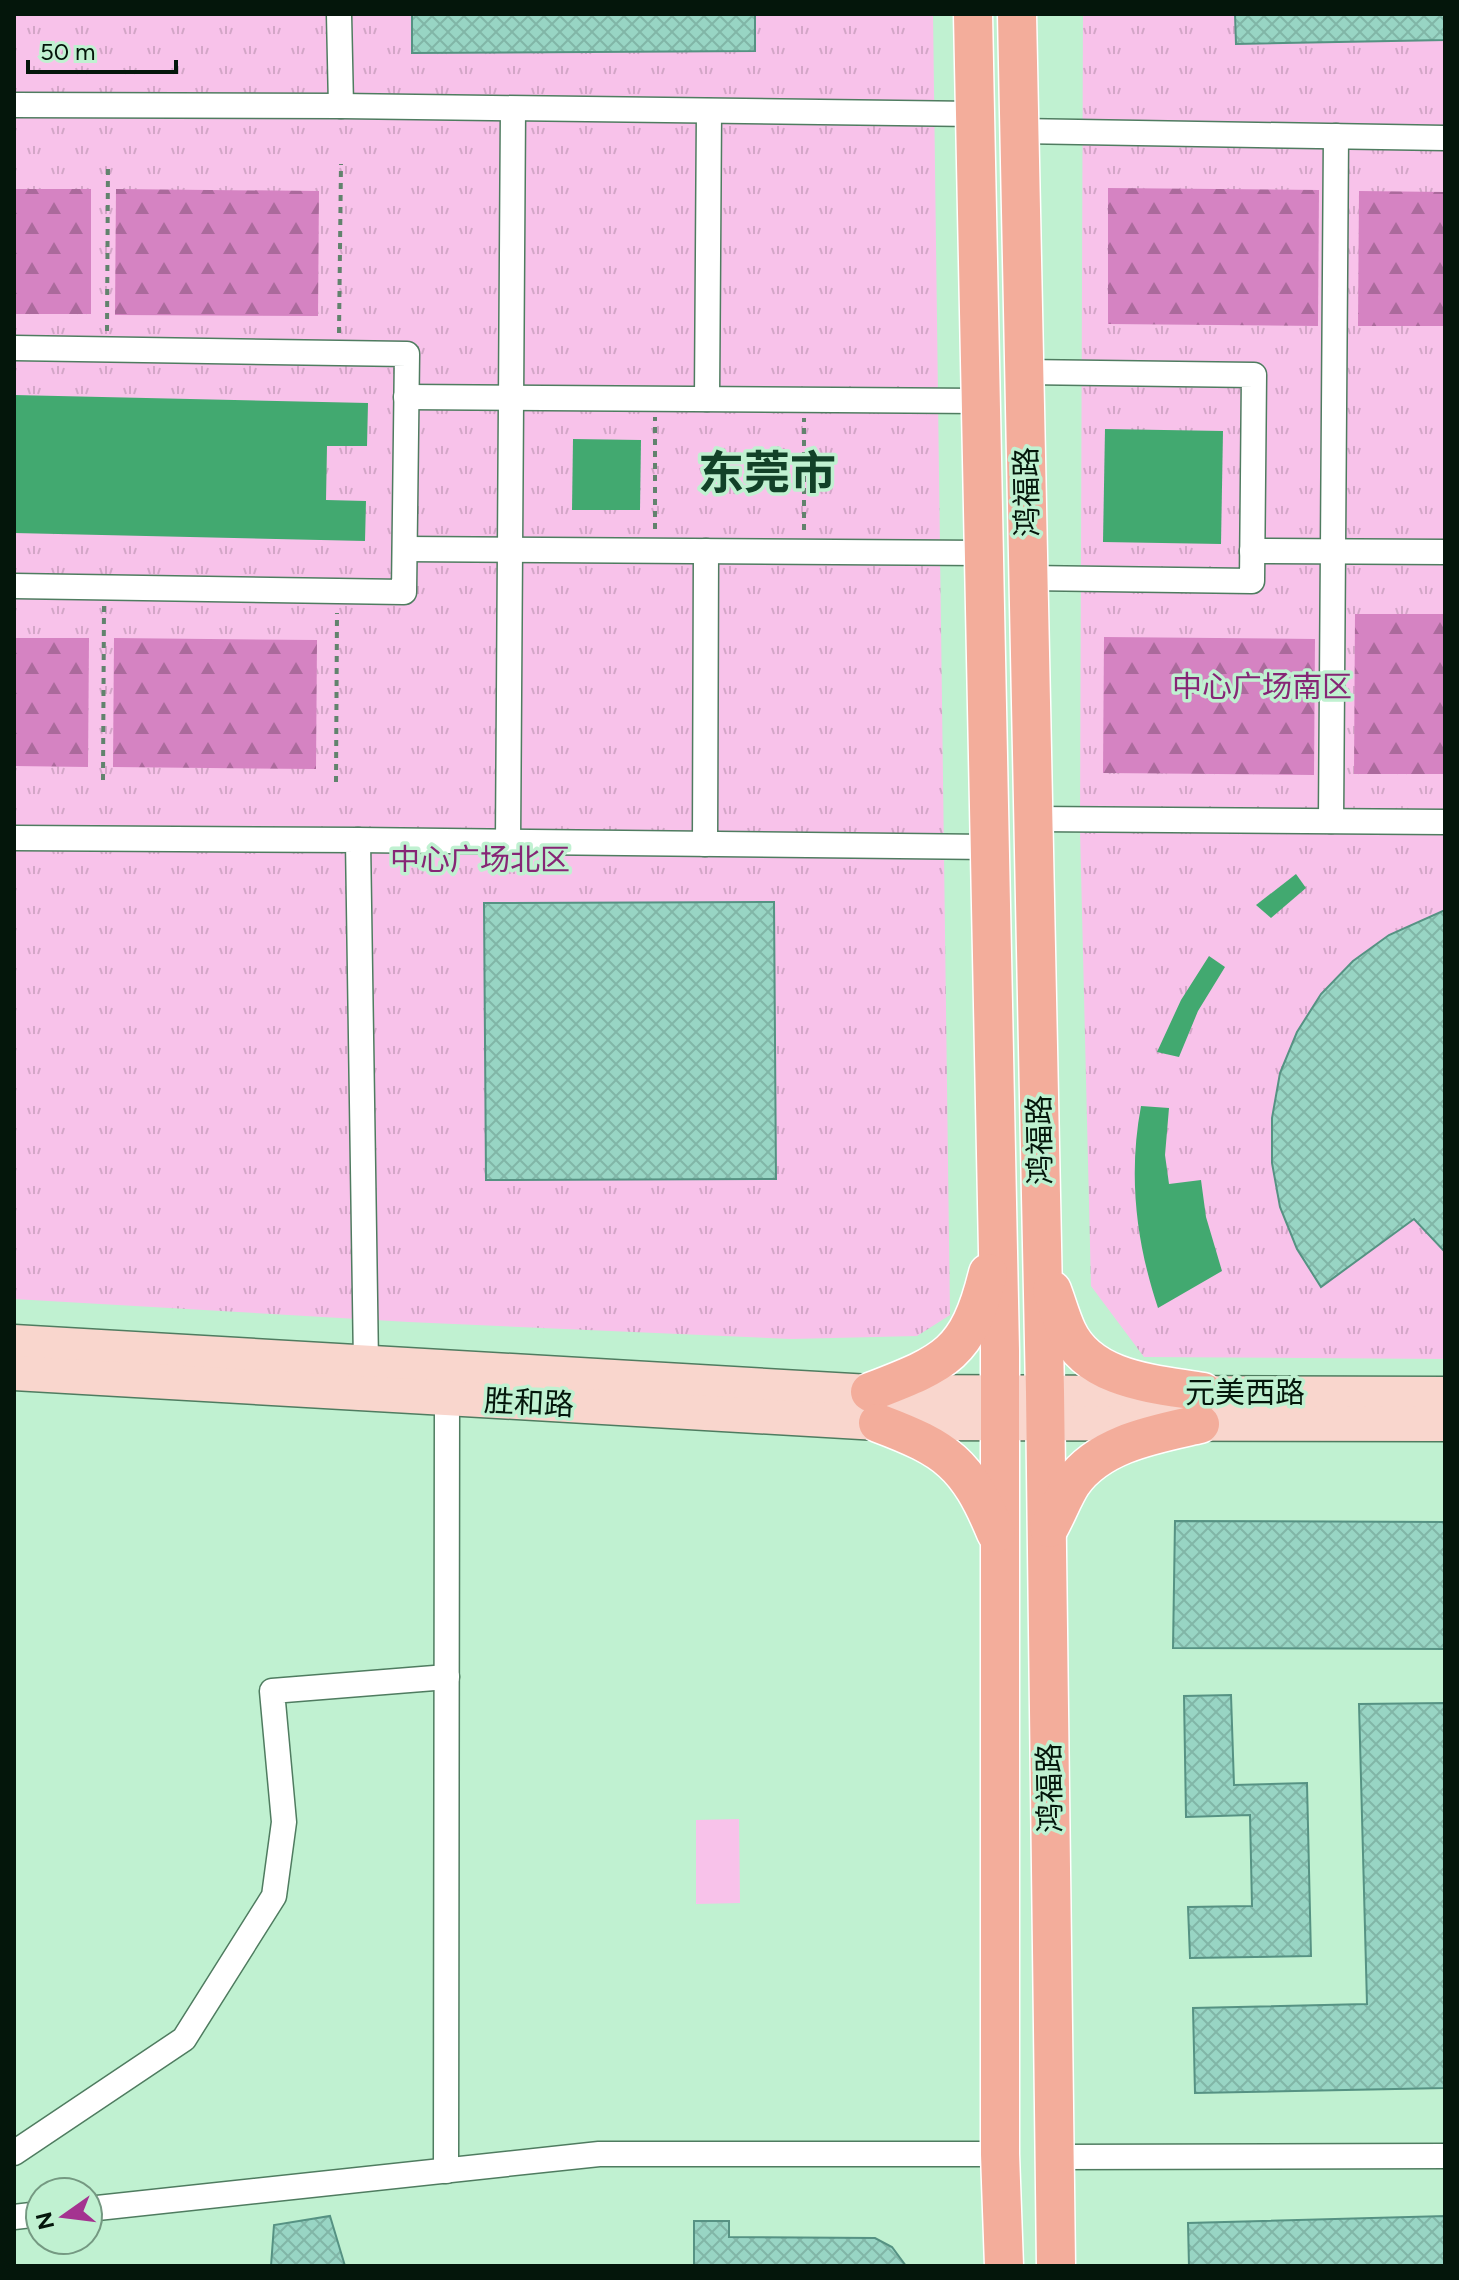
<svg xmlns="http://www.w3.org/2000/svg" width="1459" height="2280" font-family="Figtree,'Noto Sans SC',sans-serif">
<defs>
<pattern id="grass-tufts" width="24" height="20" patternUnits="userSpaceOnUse" patternTransform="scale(2)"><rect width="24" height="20" fill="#f8c2ea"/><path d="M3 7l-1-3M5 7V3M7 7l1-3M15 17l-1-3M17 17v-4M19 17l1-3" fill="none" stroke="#d3a6c7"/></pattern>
<pattern id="forest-firs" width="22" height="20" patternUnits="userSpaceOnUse" patternTransform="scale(2)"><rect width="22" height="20" fill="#d583c2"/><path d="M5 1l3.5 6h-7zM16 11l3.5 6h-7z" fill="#ab6a9c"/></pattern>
<pattern id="building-cross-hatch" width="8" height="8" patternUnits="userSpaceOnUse" patternTransform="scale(2)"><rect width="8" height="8" fill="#98d5c4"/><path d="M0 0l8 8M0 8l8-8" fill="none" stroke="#81b6a7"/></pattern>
</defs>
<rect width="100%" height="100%" fill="#c0f1d1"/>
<g fill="url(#grass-tufts)">
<path d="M 14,14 L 933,14 L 950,1315 L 917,1336 L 791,1339 L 409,1322 L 14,1299 Z"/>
<path d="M 1083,14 L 1445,14 L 1445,1359 L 1144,1357 L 1091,1286 L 1080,829 Z"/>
</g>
<g fill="url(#forest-firs)">
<path d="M 1108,188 L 1319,190 L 1318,326 L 1108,324 Z"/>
<rect x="14" y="189" width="77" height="125"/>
<path d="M 116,189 L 319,191 L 318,316 L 115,315 Z"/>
<path d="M 1359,191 L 1445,192 L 1445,326 L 1358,326 Z"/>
<path d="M 1355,614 L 1445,614 L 1445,774 L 1354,774 Z"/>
<path d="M 1104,637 L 1315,639 L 1314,775 L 1103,773 Z"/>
<path d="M 14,638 L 89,638 L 88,767 L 14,766 Z"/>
<path d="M 114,638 L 317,640 L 316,769 L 113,767 Z"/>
</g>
<path fill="#f8c2ea" d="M 739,1819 L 740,1903 L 696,1904 L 696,1820 Z"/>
<g fill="#42a970">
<path d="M 14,395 L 368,403 L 367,446 L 327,446 L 326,500 L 366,501 L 365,541 L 14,533 Z"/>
<path d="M 1105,429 L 1223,431 L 1221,544 L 1103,542 Z"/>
<path d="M 573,439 L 641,440 L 640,510 L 572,510 Z"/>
<path d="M 1296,874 L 1306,888 L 1271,918 L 1256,905 Z"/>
<path d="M 1209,956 L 1225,967 L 1198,1011 L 1179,1057 L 1157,1052 L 1181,1000 Z"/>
<path d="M 1141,1106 L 1169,1108 L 1165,1155 L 1169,1184 L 1201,1180 L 1206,1217 L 1222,1271 L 1158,1308 C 1136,1242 1128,1175 1141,1106 Z"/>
</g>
<g fill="url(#building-cross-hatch)" stroke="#569283" stroke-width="2">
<path d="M 412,14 L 755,14 L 755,51 L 412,53 Z"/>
<path d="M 1235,14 L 1445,14 L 1445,40 L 1236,44 Z"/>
<path d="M 774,902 L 776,1179 L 486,1180 L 484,903 Z"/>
<path d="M 1445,910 L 1445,1252 L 1414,1219 L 1321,1287 L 1297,1249 L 1280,1207 L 1272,1163 L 1272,1118 L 1280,1073 L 1297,1032 L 1321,994 L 1353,961 L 1389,935 Z"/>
<path d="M 1175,1521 L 1445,1522 L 1445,1649 L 1173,1648 Z"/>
<path d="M 1231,1695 L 1234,1785 L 1307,1783 L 1311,1956 L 1190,1958 L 1188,1907 L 1252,1906 L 1250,1815 L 1186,1817 L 1184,1696 Z"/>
<path d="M 1445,1703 L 1445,2088 L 1195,2093 L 1193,2008 L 1367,2004 L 1359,1704 Z"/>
<path d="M 330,2216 L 345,2266 L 271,2266 L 274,2225 Z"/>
<path d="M 1445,2216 L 1445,2266 L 1189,2266 L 1188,2223 Z"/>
<path d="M 694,2221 L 729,2221 L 729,2237 L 875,2238 L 892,2247 L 906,2266 L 694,2266 Z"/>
</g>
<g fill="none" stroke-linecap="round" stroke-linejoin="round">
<defs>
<g id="street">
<path d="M 14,105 L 341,106 L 339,14"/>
<path d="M 341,106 L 975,114"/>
<path d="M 1019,131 L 1445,138"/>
<path d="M 14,348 L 407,354 L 404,592 L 14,586"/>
<path d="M 1024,372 L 1254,375 L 1252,581 L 1028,578"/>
<path d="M 406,397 L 981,401"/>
<path d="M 707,399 L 709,111"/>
<path d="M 405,549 L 984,553"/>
<path d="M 1252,551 L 1445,552"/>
<path d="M 1033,819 L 1445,822"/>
<path d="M 1331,821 L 1336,136"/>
<path d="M 14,838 L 358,840 L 366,1364"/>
<path d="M 358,840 L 990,847"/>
<path d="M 508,842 L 513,109"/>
<path d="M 705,844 L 706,551"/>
<path d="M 14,2153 L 184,2039 L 274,1896 L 284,1822 L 272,1691 L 447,1677"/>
<path d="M 1055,2157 L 1445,2156"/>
<path d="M 446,2171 L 447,1399"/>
<path d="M 88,2209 L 599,2154 L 1000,2154"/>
<path d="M 14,2217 L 40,2214"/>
</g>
<g id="secondary">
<path d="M 14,1342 L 870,1392 L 1445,1394"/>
<path d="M 14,1373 L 878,1423 L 1445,1424"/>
</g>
<g id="primary">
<path d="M 973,14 L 1000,1351 L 1000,2154 L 1004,2266"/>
<path d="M 1017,14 L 1045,1392 L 1056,2266"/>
<path d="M 1052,1290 C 1057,1303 1061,1318 1067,1331 C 1090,1381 1156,1384 1203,1392"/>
<path d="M 870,1392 C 945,1363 968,1355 988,1273"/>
<path d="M 878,1423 C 947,1449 967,1463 996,1533"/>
<path d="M 1049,1528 C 1057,1514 1063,1497 1072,1483 C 1100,1443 1156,1434 1200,1424"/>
</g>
</defs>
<use href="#street" stroke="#4f7c60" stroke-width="27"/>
<use href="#secondary" stroke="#4f7c60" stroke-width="37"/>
<use href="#primary" stroke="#fff" stroke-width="41"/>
<g stroke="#61836d" stroke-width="4" stroke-dasharray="6 6" stroke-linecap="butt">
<path d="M 107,331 L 108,164"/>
<path d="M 339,333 L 341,164"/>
<path d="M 655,529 L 655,417"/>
<path d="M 804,530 L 804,418"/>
<path d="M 103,780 L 104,606"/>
<path d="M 336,782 L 337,613"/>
</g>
<use href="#street" stroke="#fff" stroke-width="24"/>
<use href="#secondary" stroke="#f9d6cd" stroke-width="34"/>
<use href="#primary" stroke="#f3ad9b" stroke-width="38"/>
</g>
<g text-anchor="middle" stroke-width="7" stroke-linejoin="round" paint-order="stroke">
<g font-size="30" fill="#04160b" stroke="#c0f1d1">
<text transform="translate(1027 492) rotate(-91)" y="10">鸿福路</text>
<text transform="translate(1040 1140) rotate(-91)" y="10">鸿福路</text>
<text x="1245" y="1403">元美西路</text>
<text transform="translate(529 1403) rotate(3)" y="10">胜和路</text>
<text transform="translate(1050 1788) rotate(-91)" y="10">鸿福路</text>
</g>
<g font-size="30" fill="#862675" stroke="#c0f1d1">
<text x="1262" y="697">中心广场南区</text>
<text x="480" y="870">中心广场北区</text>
</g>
<g font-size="46" font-weight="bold" fill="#124128" stroke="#c0f1d1">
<text x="767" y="489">东莞市</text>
</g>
</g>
<rect width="1459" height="2280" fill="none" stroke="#04160b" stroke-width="32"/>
<g transform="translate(64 2216) rotate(256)"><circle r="38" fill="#c0f1d1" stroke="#759982" stroke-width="2"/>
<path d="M0-6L14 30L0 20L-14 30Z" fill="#a43390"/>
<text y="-12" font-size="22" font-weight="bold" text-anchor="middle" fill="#04160b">N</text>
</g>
<path d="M28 60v12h148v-12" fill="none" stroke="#04160b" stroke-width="4"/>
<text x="40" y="60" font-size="24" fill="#04160b" stroke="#c0f1d1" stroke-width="6" paint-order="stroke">50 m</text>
</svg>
